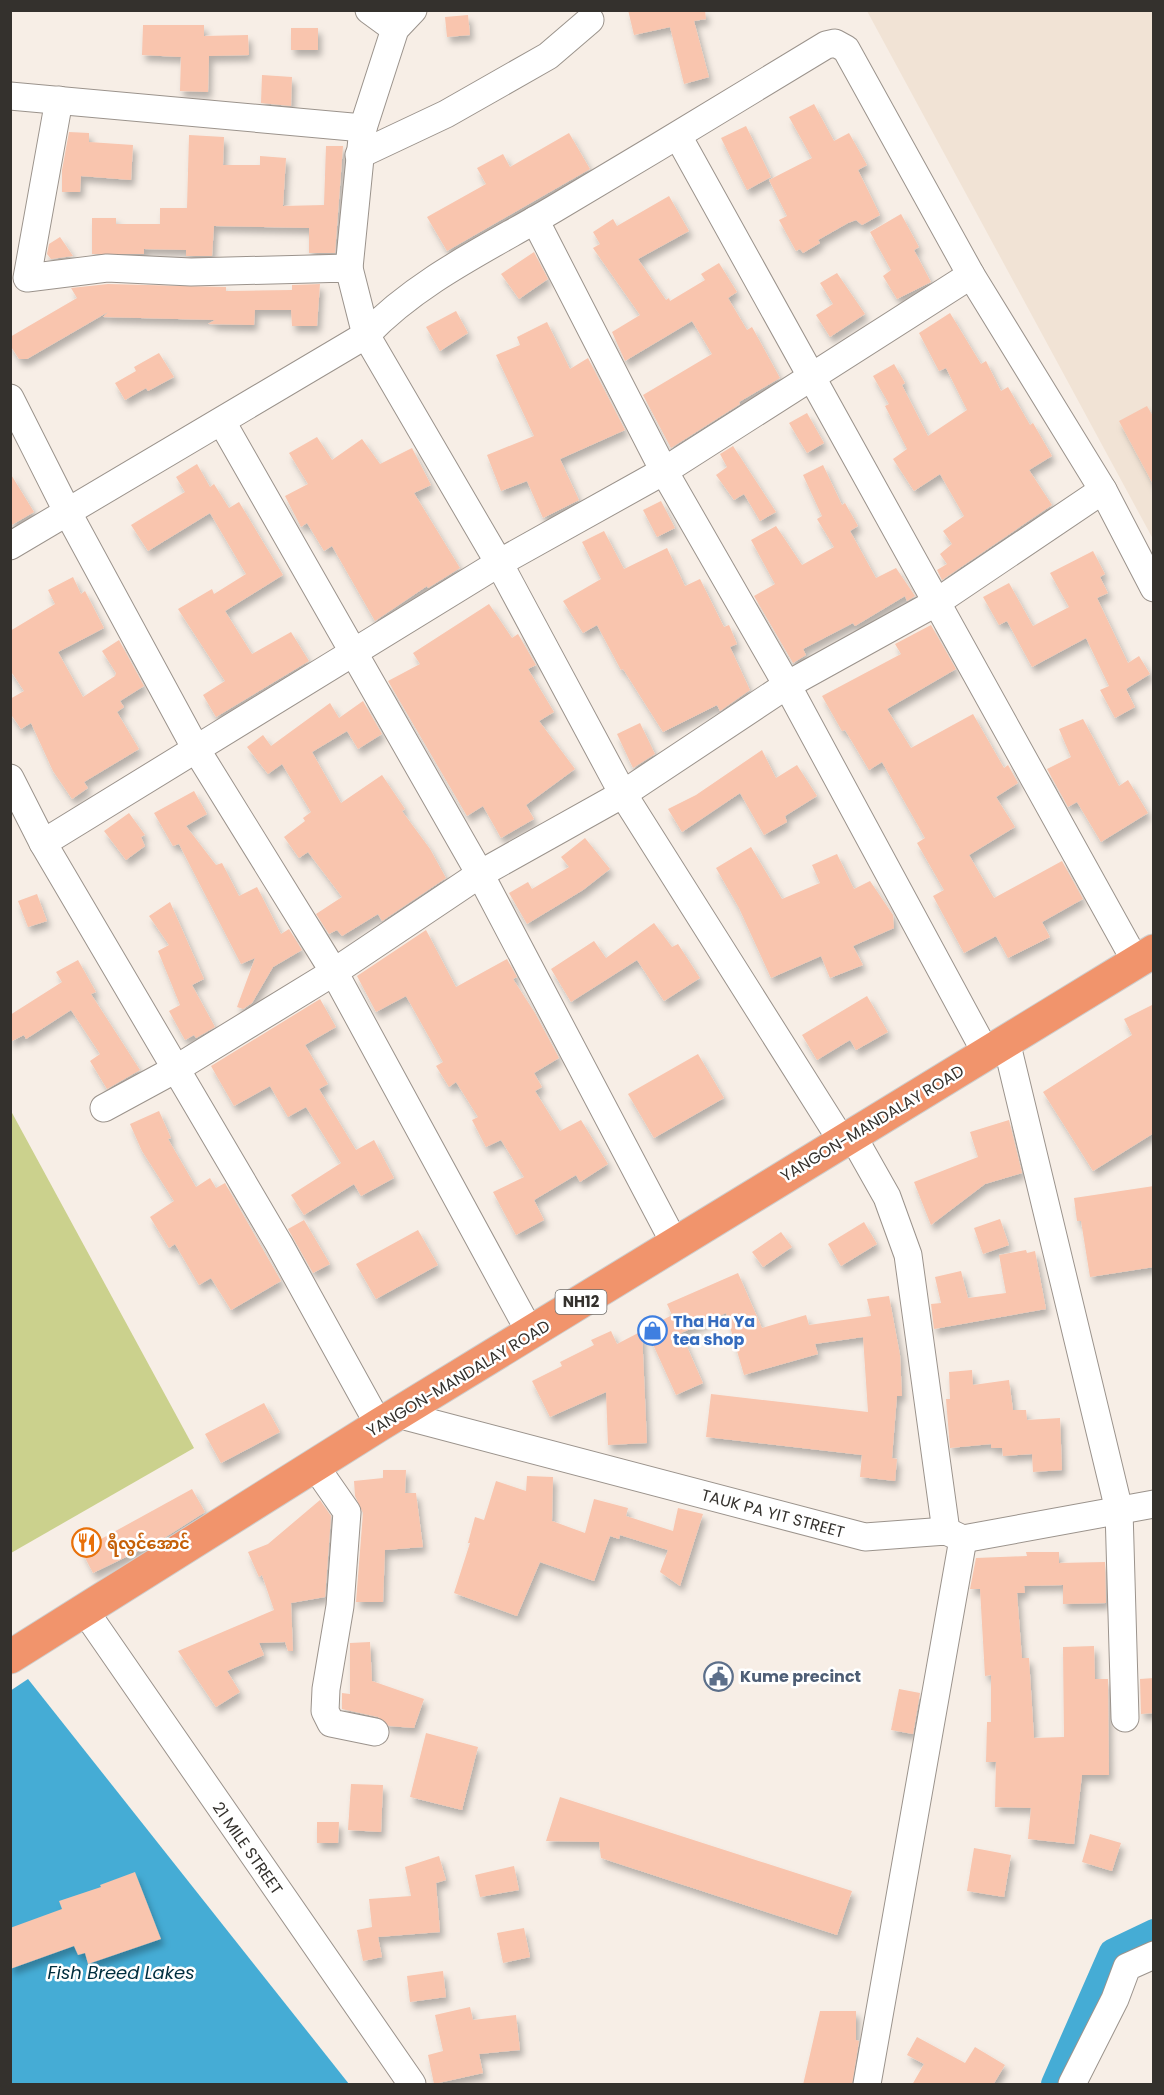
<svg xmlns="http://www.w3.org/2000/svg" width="1164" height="2095" font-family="Poppins,'Noto Sans Myanmar',sans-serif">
<defs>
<filter id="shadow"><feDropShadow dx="3.5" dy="6" stdDeviation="3" flood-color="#0004"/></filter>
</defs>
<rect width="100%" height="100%" fill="#f7eee6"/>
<path fill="#f1e3d5" d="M 867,11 L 1153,11 L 1153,539 Z"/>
<path fill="#cbd18d" d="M 11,1111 L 194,1448 L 11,1553 L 10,1553 Z"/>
<path fill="#45acd5" d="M 28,1679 L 349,2084 L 11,2084 L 10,1691 Z"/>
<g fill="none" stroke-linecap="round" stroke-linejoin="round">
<path stroke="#45acd5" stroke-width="26" d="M 1054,2084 L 1112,1952 L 1154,1932"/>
</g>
<g fill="#f9c5ae" filter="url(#shadow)">
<path d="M 628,10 L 705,10 L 706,19 L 694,21 L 709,77 L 684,84 L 670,27 L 634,35 Z"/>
<path d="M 468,15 L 470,35 L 447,37 L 445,17 Z"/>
<path d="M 143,25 L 204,25 L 204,36 L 248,35 L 249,55 L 209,56 L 208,92 L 180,91 L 181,57 L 142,55 Z"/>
<rect x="291" y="28" width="27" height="22"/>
<path d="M 262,75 L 292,77 L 291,106 L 261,103 Z"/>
<path d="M 814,104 L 834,141 L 849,133 L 867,165 L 858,170 L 880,215 L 862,225 L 856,220 L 848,223 L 818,240 L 820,243 L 803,253 L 800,249 L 796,251 L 779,220 L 787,216 L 769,180 L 812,158 L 789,117 Z"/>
<path d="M 746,126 L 771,177 L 747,190 L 721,138 Z"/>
<path d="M 69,132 L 89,133 L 89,142 L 133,145 L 131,180 L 81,176 L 80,192 L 62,192 L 62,170 Z"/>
<path d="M 569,133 L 590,169 L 447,251 L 427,217 L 486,184 L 477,168 L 503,154 L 510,167 Z"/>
<path d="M 189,135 L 224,137 L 223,165 L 260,165 L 260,156 L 286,158 L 283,206 L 324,205 L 326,146 L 343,146 L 335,253 L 309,253 L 309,228 L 214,226 L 212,256 L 186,256 L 186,250 L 144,249 L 144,254 L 92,254 L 92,218 L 116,218 L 116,224 L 160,224 L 160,208 L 187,208 Z"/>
<path d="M 669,196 L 689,231 L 638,259 L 666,300 L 669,298 L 670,301 L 705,280 L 701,274 L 719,263 L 737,292 L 728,298 L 747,330 L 752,327 L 780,378 L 739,402 L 740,404 L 671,448 L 643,395 L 712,354 L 692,321 L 625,361 L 612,332 L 640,315 L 593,248 L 600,244 L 593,232 L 613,219 L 617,226 Z"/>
<path d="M 901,214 L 919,247 L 914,250 L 931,282 L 897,299 L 883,276 L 891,270 L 870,232 Z"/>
<path d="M 60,237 L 73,256 L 51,259 L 47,254 L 49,244 Z"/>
<path d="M 534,252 L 548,279 L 519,299 L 501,274 Z"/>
<path d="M 837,273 L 865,314 L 830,337 L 816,315 L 833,304 L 820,283 Z"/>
<path d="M 108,284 L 226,287 L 226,291 L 292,290 L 292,285 L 320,284 L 317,326 L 292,326 L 291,310 L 255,310 L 254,325 L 208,324 L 215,320 L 103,317 L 108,312 L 27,359 L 19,359 L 10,345 L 10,337 L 77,298 L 71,288 Z"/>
<path d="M 456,311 L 468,333 L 440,351 L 426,327 Z"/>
<path d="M 950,313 L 981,364 L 986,361 L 1001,391 L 1008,387 L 1030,425 L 1033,423 L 1052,456 L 1029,470 L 1052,505 L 942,580 L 937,570 L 947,564 L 940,554 L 952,544 L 943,531 L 964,516 L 940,474 L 914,491 L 893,459 L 907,449 L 885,406 L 889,404 L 873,376 L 894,364 L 905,383 L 902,385 L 928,436 L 967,410 L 946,368 L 939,371 L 919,333 Z"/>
<path d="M 547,322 L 570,369 L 588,358 L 625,430 L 560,459 L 579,500 L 543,518 L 527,481 L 501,491 L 487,455 L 534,436 L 496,355 L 520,345 L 517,337 Z"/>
<path d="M 159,353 L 174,377 L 148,391 L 146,388 L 125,400 L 115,383 L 136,371 L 134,367 Z"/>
<path d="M 1147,406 L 1154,418 L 1154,486 L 1119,421 Z"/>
<path d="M 807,413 L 824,443 L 807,453 L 789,423 Z"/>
<path d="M 317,437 L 332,460 L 362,439 L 380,464 L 412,448 L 431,485 L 414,493 L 460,568 L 428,588 L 427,586 L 375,621 L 332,546 L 324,551 L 307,523 L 301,527 L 285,496 L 308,484 L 289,453 Z"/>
<path d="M 733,446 L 776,512 L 760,521 L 744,494 L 734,500 L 716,475 L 727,467 L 720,454 Z"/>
<path d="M 197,464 L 210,487 L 214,484 L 229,508 L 239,502 L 283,575 L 225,611 L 252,654 L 291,632 L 309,661 L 216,717 L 203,695 L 225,681 L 178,609 L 212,589 L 214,594 L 246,574 L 210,513 L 148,551 L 131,525 L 185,492 L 176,477 Z"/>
<path d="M 823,465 L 842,505 L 845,503 L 858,526 L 850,531 L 876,578 L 896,568 L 915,596 L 907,601 L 905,596 L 855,626 L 853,623 L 803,649 L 806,655 L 793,663 L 754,596 L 775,584 L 751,540 L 776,526 L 802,565 L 834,547 L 817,519 L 822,516 L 803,475 Z"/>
<path d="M 10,473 L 34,512 L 10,526 Z"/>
<path d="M 661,501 L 675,528 L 657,537 L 643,510 Z"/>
<path d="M 604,531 L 624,569 L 667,548 L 685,586 L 700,579 L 724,627 L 729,625 L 737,644 L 730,647 L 750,690 L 720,711 L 717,705 L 663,732 L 623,669 L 621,670 L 597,625 L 583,633 L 563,601 L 601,579 L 582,542 Z"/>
<path d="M 1093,551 L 1105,574 L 1100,577 L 1108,593 L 1097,598 L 1128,663 L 1139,656 L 1150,674 L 1126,689 L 1135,707 L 1115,718 L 1100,690 L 1109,686 L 1086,638 L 1032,667 L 1007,621 L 999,625 L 983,597 L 1009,583 L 1033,626 L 1069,607 L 1050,573 Z"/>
<path d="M 73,577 L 81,594 L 85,591 L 104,628 L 58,652 L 83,697 L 115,676 L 116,673 L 102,651 L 119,640 L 144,686 L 120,701 L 124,707 L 117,712 L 139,749 L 84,782 L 88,788 L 72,799 L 53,771 L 31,723 L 21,729 L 10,713 L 10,699 L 24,691 L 10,670 L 10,631 L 55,604 L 48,590 Z"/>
<path d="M 489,604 L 512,638 L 518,634 L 536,665 L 528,669 L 554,712 L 539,721 L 575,769 L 526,805 L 534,819 L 501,838 L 483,806 L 467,816 L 388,681 L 420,664 L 413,653 Z"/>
<path d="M 931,625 L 956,669 L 887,709 L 911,748 L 973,714 L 1004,768 L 1008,765 L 1018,783 L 996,797 L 1015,827 L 969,855 L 994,898 L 1062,861 L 1083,899 L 1042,922 L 1050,937 L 1008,958 L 996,936 L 964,953 L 933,896 L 944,890 L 917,843 L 925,838 L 882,762 L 869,770 L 845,730 L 842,731 L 822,696 L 901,654 L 895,644 Z"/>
<path d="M 363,701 L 382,734 L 358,749 L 347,731 L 312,752 L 341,803 L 382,775 L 405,809 L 402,811 L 430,849 L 446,878 L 382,921 L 378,914 L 342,936 L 337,930 L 329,934 L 316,914 L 342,897 L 308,852 L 299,858 L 284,837 L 305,821 L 303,818 L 311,812 L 282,764 L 268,774 L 247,747 L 263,735 L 271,746 L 330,703 L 339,718 Z"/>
<path d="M 1083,719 L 1119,786 L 1128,780 L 1148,813 L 1101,842 L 1077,802 L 1068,807 L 1047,769 L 1071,757 L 1059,729 Z"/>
<path d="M 640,723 L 655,754 L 633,768 L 617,734 Z"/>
<path d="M 762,750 L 776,778 L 797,765 L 817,796 L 785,816 L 787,822 L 764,835 L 740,793 L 682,832 L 668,809 L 696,795 Z"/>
<path d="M 194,791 L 207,814 L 186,826 L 216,865 L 222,863 L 239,896 L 257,887 L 281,934 L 289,929 L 302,950 L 273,967 L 252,1003 L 243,1009 L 237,1007 L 255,958 L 241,964 L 179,844 L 173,846 L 154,813 Z"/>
<path d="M 129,813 L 145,835 L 141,837 L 145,846 L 126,860 L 104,831 Z"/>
<path d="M 585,838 L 610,869 L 583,890 L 527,924 L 509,893 L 528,882 L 532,889 L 569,867 L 561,857 Z"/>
<path d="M 751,847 L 782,899 L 820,883 L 812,865 L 837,854 L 854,889 L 870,881 L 893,915 L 894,928 L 853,946 L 863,965 L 830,978 L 821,956 L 771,978 L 739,908 L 716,868 Z"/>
<path d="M 37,894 L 47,921 L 28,927 L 18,901 Z"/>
<path d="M 170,902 L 204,979 L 192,985 L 215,1027 L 196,1038 L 194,1035 L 185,1040 L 169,1011 L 180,1005 L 158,951 L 169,945 L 149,916 Z"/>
<path d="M 654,923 L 672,947 L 678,944 L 700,978 L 664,1001 L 637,960 L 571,1002 L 551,969 L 594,941 L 606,958 Z"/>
<path d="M 426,930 L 456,987 L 507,959 L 517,977 L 513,979 L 535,1013 L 559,1058 L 534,1073 L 542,1087 L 535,1091 L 560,1131 L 581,1120 L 608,1164 L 580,1182 L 576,1175 L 534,1200 L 544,1220 L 516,1235 L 493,1192 L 524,1177 L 501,1140 L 486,1147 L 472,1120 L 478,1117 L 456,1082 L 449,1087 L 436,1066 L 443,1062 L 406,996 L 376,1012 L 357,976 Z"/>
<path d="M 78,960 L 96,992 L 91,994 L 140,1070 L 107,1089 L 90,1061 L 100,1054 L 71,1010 L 26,1039 L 24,1035 L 10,1042 L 10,1015 L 62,982 L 56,972 Z"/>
<path d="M 867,996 L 888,1032 L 856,1050 L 850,1040 L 817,1060 L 802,1035 Z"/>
<path d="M 320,999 L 336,1027 L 305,1045 L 328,1084 L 319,1089 L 356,1150 L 374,1140 L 394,1178 L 361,1196 L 354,1184 L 304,1215 L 291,1195 L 341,1163 L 306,1107 L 288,1117 L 270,1086 L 234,1106 L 211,1066 Z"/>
<path d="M 1154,1004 L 1154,1133 L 1093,1171 L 1043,1092 L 1132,1035 L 1124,1019 Z"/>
<path d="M 698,1054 L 724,1098 L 654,1138 L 628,1094 Z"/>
<path d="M 159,1111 L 171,1138 L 168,1139 L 196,1187 L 210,1178 L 216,1188 L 225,1183 L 281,1281 L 231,1310 L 211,1278 L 199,1285 L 175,1244 L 169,1248 L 150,1217 L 174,1201 L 142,1151 L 130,1124 Z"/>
<path d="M 1009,1120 L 1022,1173 L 985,1184 L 931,1225 L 914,1182 L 978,1157 L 970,1132 Z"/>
<path d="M 1154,1186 L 1154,1267 L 1090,1277 L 1081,1221 L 1077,1221 L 1074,1198 Z"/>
<path d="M 1000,1219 L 1009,1245 L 983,1254 L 974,1228 Z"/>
<path d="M 304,1220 L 330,1264 L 313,1273 L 288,1229 Z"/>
<path d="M 864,1222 L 877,1244 L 841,1266 L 828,1244 Z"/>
<path d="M 418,1230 L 438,1265 L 376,1299 L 356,1264 Z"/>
<path d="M 781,1232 L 792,1247 L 763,1267 L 752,1252 Z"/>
<path d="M 1026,1250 L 1027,1253 L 1035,1251 L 1046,1309 L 934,1329 L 931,1304 L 941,1303 L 935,1277 L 961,1271 L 968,1298 L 1006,1293 L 999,1255 Z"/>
<path d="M 738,1273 L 762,1328 L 806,1315 L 809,1325 L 871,1316 L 867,1299 L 889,1296 L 900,1355 L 902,1396 L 897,1396 L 892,1458 L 897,1459 L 895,1481 L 860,1477 L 862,1455 L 706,1437 L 711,1394 L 868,1412 L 863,1337 L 815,1344 L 818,1354 L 744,1375 L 726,1313 L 681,1333 L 703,1383 L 676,1395 L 646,1329 L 672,1315 L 667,1304 Z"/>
<path d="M 611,1331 L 617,1344 L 642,1331 L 647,1443 L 608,1445 L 606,1392 L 550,1417 L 532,1381 L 562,1366 L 560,1362 L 594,1345 L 591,1340 Z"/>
<path d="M 972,1370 L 973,1385 L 1009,1380 L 1013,1410 L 1026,1410 L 1027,1420 L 1060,1418 L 1062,1470 L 1033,1472 L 1032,1454 L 1003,1456 L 1002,1448 L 991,1448 L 991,1444 L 950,1448 L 946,1399 L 950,1399 L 949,1372 Z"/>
<path d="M 264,1403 L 280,1432 L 221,1463 L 205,1434 Z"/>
<path d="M 383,1470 L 406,1470 L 405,1493 L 416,1493 L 423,1547 L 385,1550 L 383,1602 L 356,1602 L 363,1513 L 355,1496 L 354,1481 L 383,1478 Z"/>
<path d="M 527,1476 L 553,1477 L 552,1521 L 585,1533 L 594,1499 L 628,1508 L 626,1516 L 673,1531 L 678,1508 L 703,1514 L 680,1586 L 660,1572 L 668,1550 L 620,1535 L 619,1539 L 610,1536 L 594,1581 L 540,1562 L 517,1616 L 454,1593 L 470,1543 L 468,1543 L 475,1517 L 484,1520 L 496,1481 L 526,1491 Z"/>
<path d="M 192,1489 L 205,1512 L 161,1540 L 93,1573 L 81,1550 Z"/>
<path d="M 320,1500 L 331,1516 L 325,1597 L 291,1603 L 293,1651 L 288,1651 L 285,1642 L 259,1643 L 264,1655 L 227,1671 L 240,1692 L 216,1707 L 178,1651 L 274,1610 L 262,1575 L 259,1577 L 248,1552 L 268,1544 Z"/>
<path d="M 1026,1552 L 1059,1552 L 1059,1563 L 1105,1562 L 1106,1603 L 1063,1604 L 1063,1585 L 1024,1586 L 1025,1593 L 1017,1593 L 1022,1658 L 1029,1658 L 1034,1738 L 1064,1737 L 1063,1647 L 1094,1646 L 1095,1679 L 1108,1679 L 1109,1775 L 1082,1775 L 1074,1844 L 1028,1839 L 1031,1808 L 995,1807 L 996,1762 L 986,1762 L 987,1722 L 991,1722 L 991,1675 L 985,1676 L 980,1589 L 970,1589 L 976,1558 L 1027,1556 Z"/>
<path d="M 370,1642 L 372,1681 L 424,1699 L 414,1728 L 389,1726 L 378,1717 L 342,1709 L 342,1693 L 350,1694 L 350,1643 Z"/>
<path d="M 1154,1678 L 1154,1713 L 1141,1714 L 1140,1679 Z"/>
<path d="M 899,1689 L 920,1693 L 913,1734 L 891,1730 Z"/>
<path d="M 426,1733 L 478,1747 L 462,1810 L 410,1797 Z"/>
<path d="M 351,1784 L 383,1785 L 381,1832 L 348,1830 Z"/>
<path d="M 560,1797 L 852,1891 L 837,1935 L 601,1858 L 599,1842 L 546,1841 Z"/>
<path d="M 317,1822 L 339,1822 L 338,1843 L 317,1843 Z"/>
<path d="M 1090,1834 L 1121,1843 L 1112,1871 L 1082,1862 Z"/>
<path d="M 974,1848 L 1011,1855 L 1004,1897 L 967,1891 Z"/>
<path d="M 439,1856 L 446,1880 L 436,1883 L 440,1932 L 378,1937 L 382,1957 L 363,1961 L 357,1930 L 372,1927 L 369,1899 L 411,1896 L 405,1867 Z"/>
<path d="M 514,1866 L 519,1890 L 480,1897 L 475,1875 Z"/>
<path d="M 135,1872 L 161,1939 L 88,1964 L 85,1953 L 78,1955 L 74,1946 L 10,1969 L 10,1928 L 62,1909 L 59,1901 L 101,1887 L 100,1885 Z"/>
<path d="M 524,1928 L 530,1957 L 503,1963 L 497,1933 Z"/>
<path d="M 443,1971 L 446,1997 L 410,2002 L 407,1976 Z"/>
<path d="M 470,2007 L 473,2020 L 516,2015 L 520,2050 L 479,2054 L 483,2073 L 434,2084 L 428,2055 L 443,2051 L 435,2015 Z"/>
<path d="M 820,2011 L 856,2011 L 856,2040 L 859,2041 L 852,2085 L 803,2085 Z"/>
<path d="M 917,2037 L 965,2063 L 975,2047 L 1005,2065 L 993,2085 L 912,2085 L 924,2064 L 907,2055 Z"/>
</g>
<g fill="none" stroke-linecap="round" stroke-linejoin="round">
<defs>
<g id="minor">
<path d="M 369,10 L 395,29"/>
<path d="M 10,96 L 363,128"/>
<path d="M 59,100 L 27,278 L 107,268 L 191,272 L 349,268 L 366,335 L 499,563 L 623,794 L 842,1141"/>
<path d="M 678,136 L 1136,962"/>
<path d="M 359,155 L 446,114 L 548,56 L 590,20"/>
<path d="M 535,220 L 664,471 L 787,685 L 986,1053"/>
<path d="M 349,268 L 363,128 L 395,29 L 413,10"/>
<path d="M 10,398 L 68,513 L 196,749 L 334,972 L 531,1334"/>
<path d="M 222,422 L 480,874 L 675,1244"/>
<path d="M 10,546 L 366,335 C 418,280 490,247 554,209 C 645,155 736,100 826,45 L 835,43 L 846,49 L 971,275 L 1103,490 L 1154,588"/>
<path d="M 10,778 L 43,843 L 279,1244 L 379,1425"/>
<path d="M 43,843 L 499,563 L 664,471 L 971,275"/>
<path d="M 1006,1041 L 1119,1510 L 1125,1718"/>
<path d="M 104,1108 L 174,1070 L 334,972 L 480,874 L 623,794 L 787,685 L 937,602 L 1103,490"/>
<path d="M 852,1135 L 887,1197 L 908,1255 L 946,1531"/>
<path d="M 397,1414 L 865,1537 L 946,1531 L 963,1539 L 1154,1504"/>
<path d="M 315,1466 L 347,1512 L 340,1606 L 326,1689 L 325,1711 L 331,1723 L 375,1732"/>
<path d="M 85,1611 L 412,2084"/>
<path d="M 867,2084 L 963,1539"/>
<path d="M 1072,2084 L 1115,1999 L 1127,1967 L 1154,1955"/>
</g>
<path id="highway" d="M 10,1657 L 379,1425 L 1154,951"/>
</defs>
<use href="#minor" stroke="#9b938c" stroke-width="29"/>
<use href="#highway" stroke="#cececd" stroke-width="35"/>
<use href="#minor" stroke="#fff" stroke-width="27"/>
<use href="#highway" stroke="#f1946c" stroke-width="33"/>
</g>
<defs>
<symbol id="shop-ring" viewBox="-11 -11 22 22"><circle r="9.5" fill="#fff" stroke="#3f7fe0" stroke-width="1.5"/><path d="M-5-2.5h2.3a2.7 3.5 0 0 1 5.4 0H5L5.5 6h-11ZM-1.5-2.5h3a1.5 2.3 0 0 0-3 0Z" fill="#3f7fe0"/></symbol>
<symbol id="restaurant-ring" viewBox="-11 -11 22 22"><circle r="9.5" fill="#fff" stroke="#e8710a" stroke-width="1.5"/><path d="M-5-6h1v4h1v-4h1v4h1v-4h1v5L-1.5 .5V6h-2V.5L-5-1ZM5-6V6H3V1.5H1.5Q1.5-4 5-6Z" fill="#e8710a"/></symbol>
<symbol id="civic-ring" viewBox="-11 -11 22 22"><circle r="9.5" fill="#fff" stroke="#5c6f8a" stroke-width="1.5"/><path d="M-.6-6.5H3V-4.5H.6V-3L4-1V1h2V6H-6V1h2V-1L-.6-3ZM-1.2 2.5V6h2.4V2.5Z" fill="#5c6f8a"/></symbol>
</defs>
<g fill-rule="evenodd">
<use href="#shop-ring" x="636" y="1314" width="33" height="33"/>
<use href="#restaurant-ring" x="70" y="1526" width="33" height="33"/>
<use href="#civic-ring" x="702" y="1660" width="33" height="33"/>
</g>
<g text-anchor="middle" stroke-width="5" stroke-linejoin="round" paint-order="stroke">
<rect fill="#fff" stroke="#716f6c" stroke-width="1.5" x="555.5" y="1290" width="51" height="24" rx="4.5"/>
<g font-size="15" font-weight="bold" fill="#34312d">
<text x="581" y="1307">NH12</text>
</g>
<g font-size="16" fill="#34312d" stroke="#fff">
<text transform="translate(872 1123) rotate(-31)" y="6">YANGON-MANDALAY ROAD</text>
<text transform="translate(458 1378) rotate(-31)" y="6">YANGON-MANDALAY ROAD</text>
<text transform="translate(773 1513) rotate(15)" y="6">TAUK PA YIT STREET</text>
<text transform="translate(248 1848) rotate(55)" y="6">21 MILE STREET</text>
</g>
<g font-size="16" font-weight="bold" fill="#366cbe" stroke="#fff" text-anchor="start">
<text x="673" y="1327">Tha Ha Ya<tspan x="673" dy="18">tea shop</tspan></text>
</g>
<g font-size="16" font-weight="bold" fill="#c56008" stroke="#fff" text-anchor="start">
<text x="107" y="1549">ရီလွင်အောင်</text>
</g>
<g font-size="16" font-weight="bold" fill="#4e5e75" stroke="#fff" text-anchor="start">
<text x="740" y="1682">Kume precinct</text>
</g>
<g font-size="18" font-style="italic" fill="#002f3f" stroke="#fff">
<text x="121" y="1979">Fish Breed Lakes</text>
</g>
</g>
<rect width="1164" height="2095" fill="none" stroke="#34312d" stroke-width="24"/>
</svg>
